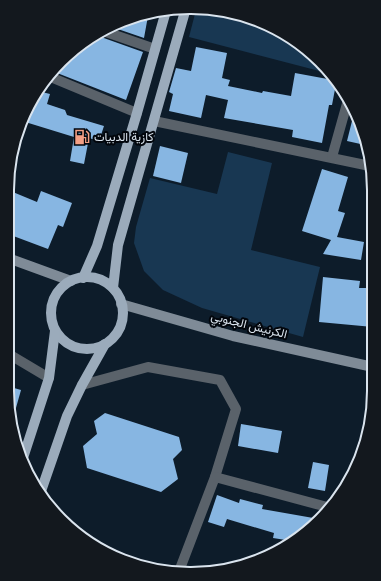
<svg xmlns="http://www.w3.org/2000/svg" width="381" height="581" font-family="Spectral,Vazirmatn,serif">
<rect width="100%" height="100%" fill="#0d1c2a"/>
<g fill="#183752">
<path d="M 196,10 L 250,17 L 312,53 L 327,73 L 189,37 Z"/>
<path d="M 228,152 L 272,163 L 251,250 L 320,267 L 303,337 L 202,308 L 163,290 L 144,271 L 134,243 L 136,227 L 150,178 L 217,194 Z"/>
</g>
<g fill="#87b6e2">
<path d="M 148,16 L 144,38 L 109,26 L 110,26 Z"/>
<path d="M 98,35 L 101,37 L 143,52 L 126,100 L 52,71 Z"/>
<path d="M 196,47 L 227,53 L 222,78 L 230,80 L 228,86 L 262,93 L 263,91 L 291,96 L 295,73 L 333,80 L 336,84 L 332,105 L 329,105 L 322,143 L 292,137 L 293,130 L 224,118 L 228,100 L 206,95 L 201,118 L 169,111 L 173,94 L 169,92 L 176,68 L 191,71 Z"/>
<path d="M 38,91 L 50,94 L 47,104 L 65,110 L 67,115 L 104,126 L 99,141 L 89,138 L 84,164 L 70,161 L 74,137 L 22,121 L 26,110 Z"/>
<path d="M 355,109 L 355,110 L 365,145 L 347,141 Z"/>
<path d="M 160,146 L 188,153 L 181,183 L 153,176 Z"/>
<path d="M 322,169 L 348,177 L 338,211 L 345,213 L 337,237 L 364,242 L 361,260 L 323,254 L 331,240 L 302,231 Z"/>
<path d="M 8,190 L 37,202 L 41,191 L 72,203 L 63,227 L 58,225 L 48,249 L 8,234 Z"/>
<path d="M 323,277 L 360,281 L 359,288 L 373,288 L 373,327 L 319,322 Z"/>
<path d="M 7,386 L 21,390 L 12,422 L 7,390 Z"/>
<path d="M 105,413 L 179,437 L 182,450 L 173,459 L 178,479 L 161,492 L 87,468 L 83,446 L 97,434 L 94,421 Z"/>
<path d="M 241,424 L 282,431 L 278,453 L 238,446 Z"/>
<path d="M 313,462 L 329,465 L 325,491 L 308,488 Z"/>
<path d="M 217,495 L 239,503 L 240,499 L 263,505 L 262,509 L 319,519 L 292,541 L 273,538 L 274,533 L 227,519 L 224,527 L 208,522 Z"/>
</g>
<g fill="none" stroke-linecap="round" stroke-linejoin="round">
<g stroke="#5a626a" stroke-width="10">
<path d="M 103,31 L 155,49"/>
<path d="M 48,76 L 137,113"/>
<path d="M 154,121 L 370,166"/>
<path d="M 332,157 L 348,100"/>
<path d="M 7,353 L 49,378"/>
<path d="M 82,385 L 148,367 L 220,380 L 236,409 L 215,477 L 178,574"/>
<path d="M 215,477 L 331,508"/>
</g>
<g stroke="#7f8b97" stroke-width="10">
<path d="M 8,258 L 71,281"/>
<path d="M 121,304 L 233,336 L 373,367"/>
</g>
<g stroke="#9babbb" stroke-width="10">
<circle cx="87" cy="313" r="36"/>
<path d="M 83,278 L 97,246 L 137,113 L 166,11"/>
<path d="M 113,288 L 118,245 L 186,8"/>
<path d="M 22,461 L 49,378 L 55,331"/>
<path d="M 40,494 L 67,416 L 82,385 L 105,344"/>
</g>
</g>
<defs>
<symbol id="fuel-bare" viewBox="-9 -9 18 18"><path d="M-5.5-6h7V0h2V4h1.3V-2.5L3-4.5l.8-.8L6-3V5H2.5V1h-1V6h-7ZM-4.2-4.7v3.2H.2V-4.7Z" fill="#f39f85" stroke="#02060c" stroke-width="2.5" paint-order="stroke"/></symbol>
</defs>
<g fill-rule="evenodd">
<use href="#fuel-bare" x="71" y="126" width="22" height="22"/>
</g>
<g text-anchor="middle" stroke-width="4" stroke-linejoin="round" paint-order="stroke">
<g font-size="12" fill="#dae4ee" stroke="#02060c" text-anchor="start">
<text x="94" y="141">كازية الدبيات</text>
</g>
<g font-size="12" fill="#dae4ee" stroke="#02060c">
<text transform="translate(249 325) rotate(14)" y="4">الكرنيش الجنوبي</text>
</g>
</g>
<path d="M0 0H381V581H0ZM190 14H191A176 176 0 0 1 367 190V391A176 176 0 0 1 191 567H190A176 176 0 0 1 14 391V190A176 176 0 0 1 190 14Z" fill="#13181e" fill-rule="evenodd"/>
<path fill="none" stroke="#dae4ee" stroke-width="2" d="M190 14H191A176 176 0 0 1 367 190V391A176 176 0 0 1 191 567H190A176 176 0 0 1 14 391V190A176 176 0 0 1 190 14Z"/>
</svg>
